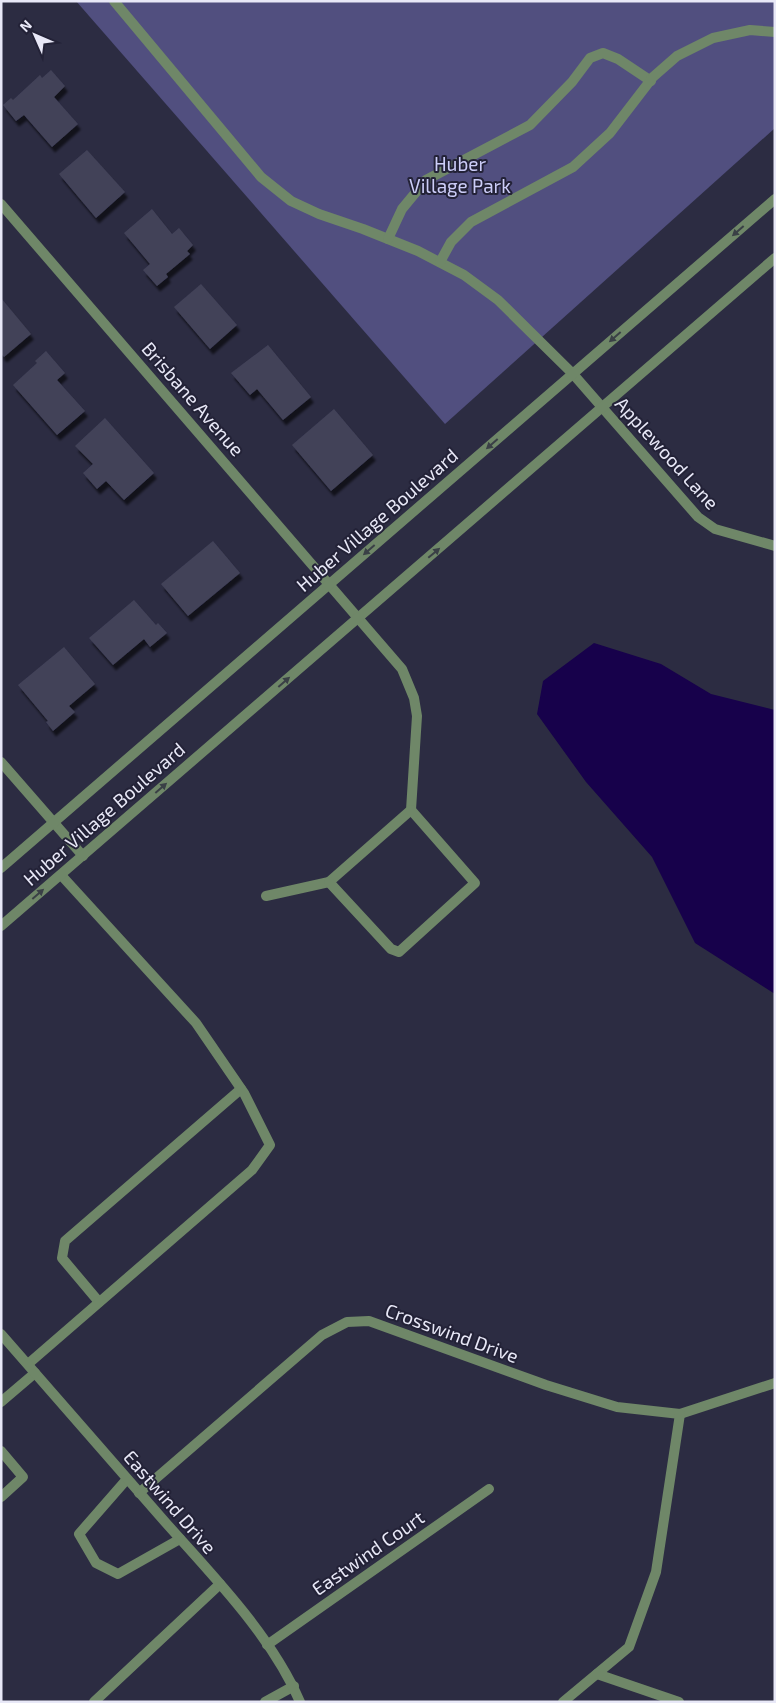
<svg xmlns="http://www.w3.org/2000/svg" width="776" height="1703" font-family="'Exo 2',sans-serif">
<defs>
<filter id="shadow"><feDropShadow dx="3" dy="5.5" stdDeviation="1" flood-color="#0009"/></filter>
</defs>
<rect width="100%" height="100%" fill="#2c2c42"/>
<path fill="#514f7f" d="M 76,1 L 775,1 L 775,128 L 445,424 Z"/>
<path fill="#17014b" d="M 594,643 L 661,664 L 711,694 L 775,710 L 775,994 L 695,943 L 652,857 L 586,782 L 537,714 L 543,681 Z"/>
<g fill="#424259" filter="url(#shadow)">
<path d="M 51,70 L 65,86 L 54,97 L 78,124 L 52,147 L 24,115 L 16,121 L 3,105 L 11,98 L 13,100 L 40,75 L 42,78 Z"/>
<path d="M 87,150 L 125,192 L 96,218 L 59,174 Z"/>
<path d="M 152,209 L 172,234 L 179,228 L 193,245 L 187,251 L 190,254 L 166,274 L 168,277 L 157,286 L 143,270 L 150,264 L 124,233 Z"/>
<path d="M 201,284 L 237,325 L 210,349 L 174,307 Z"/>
<path d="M 1,298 L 31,334 L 4,357 L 1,354 Z"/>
<path d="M 268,345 L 311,397 L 283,420 L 257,389 L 250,395 L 231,373 Z"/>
<path d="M 46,351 L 65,373 L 57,380 L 85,411 L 57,435 L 13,385 L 37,363 L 35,361 Z"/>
<path d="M 334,409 L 373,455 L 331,491 L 292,445 Z"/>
<path d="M 105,418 L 154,473 L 124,500 L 106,481 L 97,489 L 83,473 L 93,464 L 75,446 Z"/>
<path d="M 213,541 L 240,573 L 188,616 L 161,584 Z"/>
<path d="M 134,600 L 156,625 L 158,623 L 167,633 L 150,647 L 144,639 L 113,665 L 89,638 Z"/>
<path d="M 64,647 L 95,684 L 69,706 L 75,712 L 53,731 L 46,722 L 48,721 L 18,685 Z"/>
</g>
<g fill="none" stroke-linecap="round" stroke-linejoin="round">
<g stroke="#6f8768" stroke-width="10">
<path d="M 114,1 L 261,177 L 291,201 L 319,214 L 363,229 L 418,251 L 464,275 L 498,300 L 573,374"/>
<path d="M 388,239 L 402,209 L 426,180 L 530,125 L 572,82 L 590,58 L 603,53 L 618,59 L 651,81"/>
<path d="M 440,262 L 451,242 L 471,222 L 573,167 L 610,133 L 653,77 L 677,56 L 713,38 L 750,30 L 775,32"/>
<path d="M 99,1302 L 62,1258 L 65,1241 L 241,1089"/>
<path d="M 28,1364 L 252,1170 L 270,1145 L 244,1093 L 196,1023 L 61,875"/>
<path d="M 1,1402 L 35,1373"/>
<path d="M 1,1451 L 23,1477 L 1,1497"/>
<path d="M 127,1479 L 79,1534 L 96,1563 L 118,1574 L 180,1539"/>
<path d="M 94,1702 L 220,1584"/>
<path d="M 265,1702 L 294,1686"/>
</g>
<g stroke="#6f8768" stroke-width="10">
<path d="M 1,204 L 358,618 L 402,669 L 414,698 L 417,716 L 411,810 L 329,882 L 266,896"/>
<path d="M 573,374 L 698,517 L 715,529 L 775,546"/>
<path d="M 1,762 L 83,856"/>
<path d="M 329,882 L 391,949 L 399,952 L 475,883 L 411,810"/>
<path d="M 1,1334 C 56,1397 111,1460 166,1523 C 213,1576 272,1636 300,1702"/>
<path d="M 139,1493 L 322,1335 L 347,1322 L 369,1321 L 546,1385 L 617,1407 L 680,1414 L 775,1383"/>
<path d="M 267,1645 L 489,1489"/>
<path d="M 597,1674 L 679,1702"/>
<path d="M 563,1702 L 629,1647 L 656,1572 L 680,1414"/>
</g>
<g stroke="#6f8768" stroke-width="10">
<path d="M 1,868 L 775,199"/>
<path d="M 1,926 L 775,258"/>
</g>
</g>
<defs><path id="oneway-solid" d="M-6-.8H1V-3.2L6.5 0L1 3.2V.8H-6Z" transform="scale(1.25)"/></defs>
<g fill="#3a4046">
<use href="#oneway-solid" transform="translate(738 231) rotate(139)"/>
<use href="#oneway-solid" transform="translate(615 337) rotate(139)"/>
<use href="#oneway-solid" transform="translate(492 444) rotate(139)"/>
<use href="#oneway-solid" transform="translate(369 550) rotate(139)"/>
<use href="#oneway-solid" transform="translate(434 553) rotate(-40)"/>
<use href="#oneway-solid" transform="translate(284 682) rotate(-41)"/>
<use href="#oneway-solid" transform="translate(161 788) rotate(-41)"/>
<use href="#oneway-solid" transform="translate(38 894) rotate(-41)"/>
</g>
<g text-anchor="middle" stroke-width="4" stroke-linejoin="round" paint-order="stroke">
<g font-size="19" fill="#cccdf8" stroke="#232237">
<text x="460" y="171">Huber<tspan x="460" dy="22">Village Park</tspan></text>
</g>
<g font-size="19" fill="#e8e8f7" stroke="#232237">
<text transform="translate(193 399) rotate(49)" y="7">Brisbane Avenue</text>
<text transform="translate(667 453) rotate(48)" y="7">Applewood Lane</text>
<text transform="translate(377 520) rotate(-41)" y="7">Huber Village Boulevard</text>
<text transform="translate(104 814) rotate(-41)" y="7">Huber Village Boulevard</text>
<text transform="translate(452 1333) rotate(20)" y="7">Crosswind Drive</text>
<text transform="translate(170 1502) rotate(49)" y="7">Eastwind Drive</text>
<text transform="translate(368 1553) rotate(-35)" y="7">Eastwind Court</text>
</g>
</g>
<rect width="776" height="1703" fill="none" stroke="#e8e8f7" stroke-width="5"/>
<g transform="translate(35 35) rotate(315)" stroke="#232237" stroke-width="4" paint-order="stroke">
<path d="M0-4L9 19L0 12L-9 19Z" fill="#e8e8f7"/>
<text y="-8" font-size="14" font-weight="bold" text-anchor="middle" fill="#e8e8f7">N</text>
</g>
</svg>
